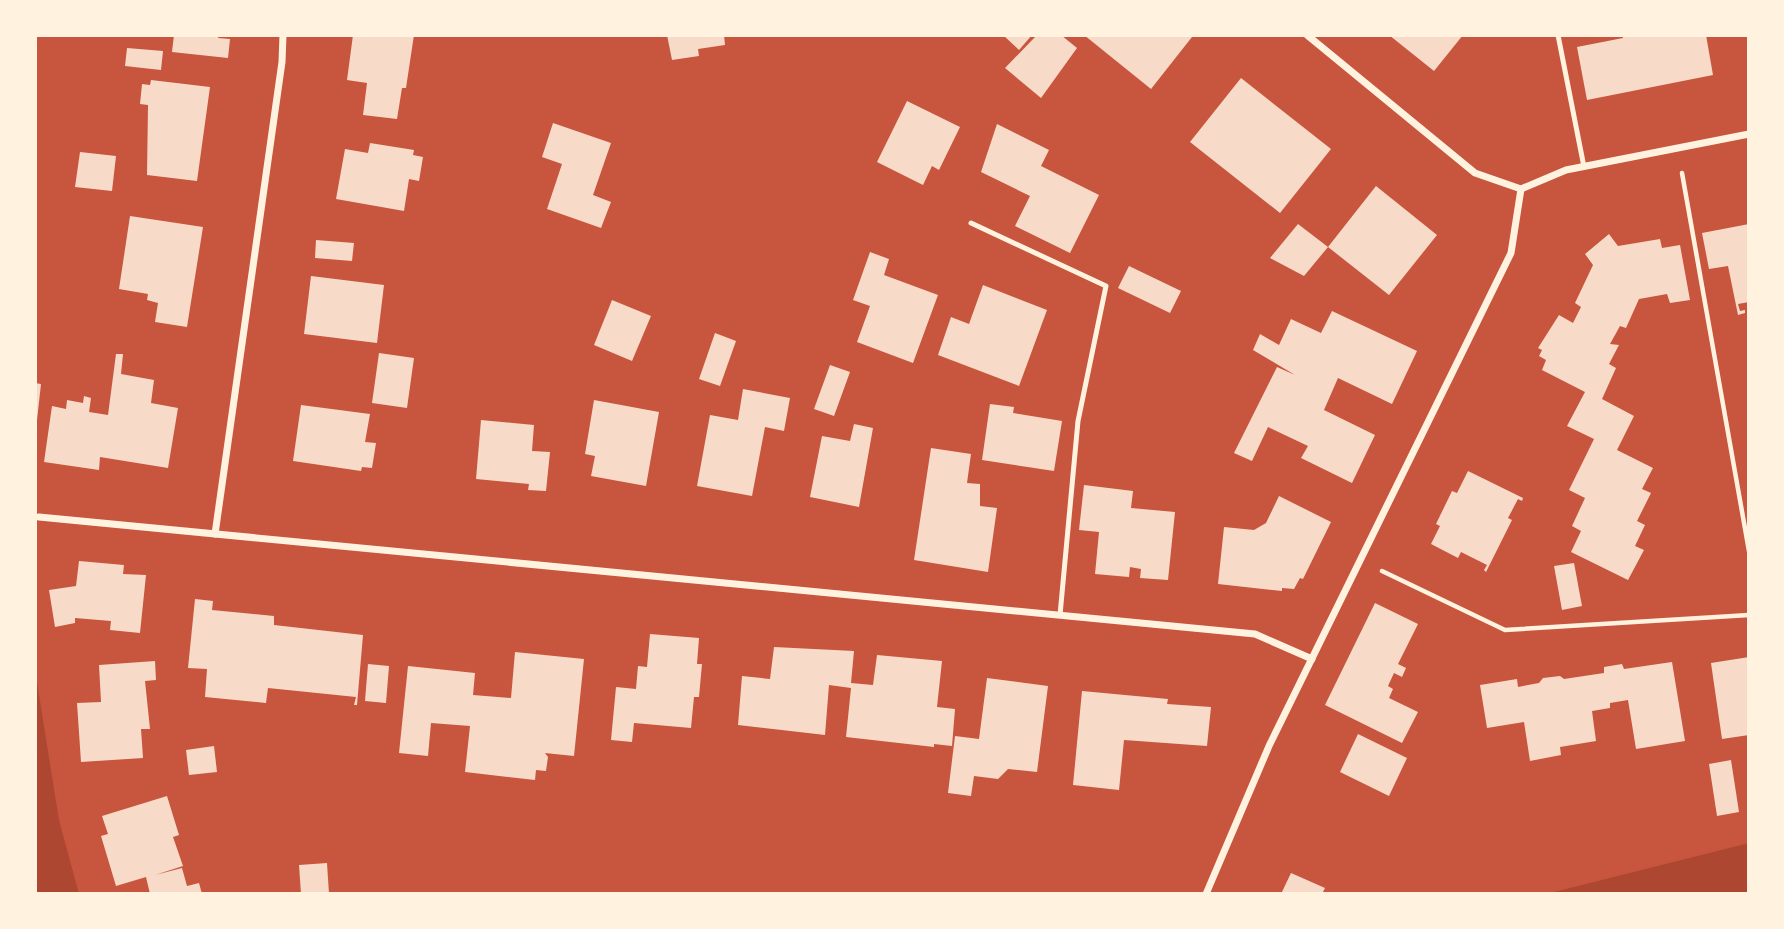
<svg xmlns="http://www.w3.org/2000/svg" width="1784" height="929" font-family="'Asap Condensed',sans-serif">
<rect width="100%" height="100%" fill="#c8553d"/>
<g fill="#ae4732">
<path d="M 35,670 L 59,820 L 79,894 L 35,894 Z"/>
<path d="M 1749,843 L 1749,894 L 1546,894 Z"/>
</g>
<g fill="#f7dbc8">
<path d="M 174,35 L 219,35 L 218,38 L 230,39 L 228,58 L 172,52 Z"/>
<path d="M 353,35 L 414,35 L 406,88 L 402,88 L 397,119 L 363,115 L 367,83 L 347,80 Z"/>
<path d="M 667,35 L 724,35 L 725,45 L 698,49 L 699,56 L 672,60 Z"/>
<path d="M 1003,35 L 1032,35 L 1019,50 Z"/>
<path d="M 1037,35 L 1061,35 L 1077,48 L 1041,98 L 1005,68 Z"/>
<path d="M 1084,35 L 1190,35 L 1192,37 L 1151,89 Z"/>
<path d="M 1389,35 L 1463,35 L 1434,71 Z"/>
<path d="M 1623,35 L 1706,35 L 1713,75 L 1587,100 L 1577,47 L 1623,38 Z"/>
<path d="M 127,48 L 163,51 L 161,70 L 125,66 Z"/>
<path d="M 1241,78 L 1331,149 L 1280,213 L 1190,142 Z"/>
<path d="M 151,80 L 210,87 L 197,181 L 147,175 L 148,105 L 140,104 L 142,84 L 150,85 Z"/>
<path d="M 907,101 L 960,127 L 939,170 L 932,166 L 923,185 L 877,162 Z"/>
<path d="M 553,123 L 611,143 L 593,195 L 611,202 L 601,228 L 547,209 L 562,164 L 542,157 Z"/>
<path d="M 997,124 L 1049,150 L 1041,166 L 1099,195 L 1070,253 L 1015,226 L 1030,196 L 981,172 Z"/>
<path d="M 370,143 L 414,150 L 413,155 L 423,157 L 419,181 L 409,179 L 404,211 L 336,199 L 345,149 L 368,153 Z"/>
<path d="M 80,152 L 116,156 L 112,191 L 75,187 Z"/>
<path d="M 1376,186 L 1437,235 L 1389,295 L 1328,247 Z"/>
<path d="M 130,216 L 203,227 L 187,327 L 155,322 L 158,303 L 147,300 L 148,294 L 119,289 Z"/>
<path d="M 1298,224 L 1328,247 L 1304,276 L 1270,258 Z"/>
<path d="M 1749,224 L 1749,302 L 1738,304 L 1740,311 L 1745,310 L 1745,313 L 1738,315 L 1728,266 L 1709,269 L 1702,233 Z"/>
<path d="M 1609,234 L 1618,246 L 1660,239 L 1662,248 L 1680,245 L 1690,300 L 1670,303 L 1667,294 L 1639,299 L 1626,328 L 1620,326 L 1610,344 L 1619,345 L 1609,364 L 1616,368 L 1602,399 L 1634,416 L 1617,450 L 1653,468 L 1642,489 L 1651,493 L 1637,521 L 1645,525 L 1635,546 L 1644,550 L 1628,580 L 1571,552 L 1581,531 L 1572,526 L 1585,498 L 1569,490 L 1594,439 L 1567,426 L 1585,392 L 1542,370 L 1546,360 L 1539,356 L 1542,350 L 1538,348 L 1559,315 L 1573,323 L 1581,307 L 1575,303 L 1593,265 L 1585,254 Z"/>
<path d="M 316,240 L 354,243 L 352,261 L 315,258 Z"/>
<path d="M 870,252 L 889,259 L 884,275 L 938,295 L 913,363 L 857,342 L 870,306 L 853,300 Z"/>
<path d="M 1129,266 L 1181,291 L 1170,313 L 1118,288 Z"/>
<path d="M 311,276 L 384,285 L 377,343 L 304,334 Z"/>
<path d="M 983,285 L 1047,310 L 1019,386 L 938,355 L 951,317 L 969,324 Z"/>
<path d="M 612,300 L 651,316 L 632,361 L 594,345 Z"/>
<path d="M 1332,311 L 1417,351 L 1392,404 L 1338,378 L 1324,410 L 1375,435 L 1352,483 L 1301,458 L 1308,446 L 1268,427 L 1252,461 L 1234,453 L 1277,367 L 1295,375 L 1253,350 L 1260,334 L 1279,345 L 1291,319 L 1321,333 Z"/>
<path d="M 715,333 L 736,341 L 720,386 L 699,379 Z"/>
<path d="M 379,353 L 414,358 L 407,408 L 372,403 Z"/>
<path d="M 116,354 L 123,354 L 121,374 L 154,380 L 151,403 L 178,408 L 168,468 L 100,457 L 99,470 L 44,462 L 52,406 L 66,409 L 67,400 L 83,403 L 84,396 L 91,398 L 89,412 L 108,415 Z"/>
<path d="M 830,365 L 850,372 L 834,416 L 814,409 Z"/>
<path d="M 35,383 L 41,384 L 37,420 L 35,419 Z"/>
<path d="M 743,389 L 790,398 L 784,431 L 765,427 L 752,496 L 697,486 L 710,415 L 738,420 Z"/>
<path d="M 594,400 L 659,412 L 646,486 L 591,476 L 595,456 L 585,454 Z"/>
<path d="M 990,404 L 1014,407 L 1013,413 L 1062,421 L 1054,471 L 982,460 Z"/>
<path d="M 301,405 L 370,414 L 365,442 L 376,443 L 372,468 L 362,467 L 361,471 L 293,461 Z"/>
<path d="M 481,420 L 534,425 L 532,451 L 550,452 L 546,491 L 528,490 L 529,484 L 476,479 Z"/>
<path d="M 854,424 L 873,428 L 859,507 L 810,497 L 822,436 L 850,441 Z"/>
<path d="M 931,448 L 971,454 L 967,483 L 980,484 L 980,506 L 997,508 L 988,572 L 914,560 Z"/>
<path d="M 1468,471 L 1523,498 L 1522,501 L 1518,499 L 1508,518 L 1512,520 L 1486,572 L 1484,570 L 1487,565 L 1461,552 L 1458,558 L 1431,544 L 1440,526 L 1436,524 L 1452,491 L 1457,493 Z"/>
<path d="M 1084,485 L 1133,491 L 1131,508 L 1175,512 L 1168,580 L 1140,578 L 1141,569 L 1130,567 L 1129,577 L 1095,574 L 1099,532 L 1079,530 Z"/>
<path d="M 1279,496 L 1331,522 L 1303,579 L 1300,578 L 1294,589 L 1282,588 L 1282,591 L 1218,584 L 1224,527 L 1254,530 L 1266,523 Z"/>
<path d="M 79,561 L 124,565 L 123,574 L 146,575 L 140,633 L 110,630 L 111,621 L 75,618 L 75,623 L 55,627 L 49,590 L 76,586 Z"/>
<path d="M 1574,563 L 1582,606 L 1562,610 L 1554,566 Z"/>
<path d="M 195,599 L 213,601 L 212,610 L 274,616 L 274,625 L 363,635 L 357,705 L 354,705 L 356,697 L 268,688 L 266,703 L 205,697 L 207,669 L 188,668 Z"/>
<path d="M 1375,603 L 1418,624 L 1398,664 L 1406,668 L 1402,677 L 1394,673 L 1388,686 L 1393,689 L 1389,698 L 1418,712 L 1402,743 L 1325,705 Z"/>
<path d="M 650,634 L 699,638 L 697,664 L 702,664 L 699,697 L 694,697 L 691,728 L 634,723 L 632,742 L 611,740 L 616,687 L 636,689 L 638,666 L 647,667 Z"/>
<path d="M 774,647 L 854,651 L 851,683 L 873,685 L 877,655 L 942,661 L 937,707 L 955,709 L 952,746 L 934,744 L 934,747 L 846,737 L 851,688 L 829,685 L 825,735 L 738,725 L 742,676 L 770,679 Z"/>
<path d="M 515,652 L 584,659 L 574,756 L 545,753 L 548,757 L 546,771 L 536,770 L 535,780 L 465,772 L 470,726 L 431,723 L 428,756 L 399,753 L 408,666 L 475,673 L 473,695 L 511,698 Z"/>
<path d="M 1749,657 L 1749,735 L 1722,739 L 1711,663 Z"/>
<path d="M 155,661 L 156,680 L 145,681 L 150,729 L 141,729 L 143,758 L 81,762 L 77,703 L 101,702 L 99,665 Z"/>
<path d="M 1672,662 L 1685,741 L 1636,749 L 1628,700 L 1610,703 L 1610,708 L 1592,711 L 1596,741 L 1560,747 L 1561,755 L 1530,761 L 1524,722 L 1487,728 L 1480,685 L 1517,679 L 1518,687 L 1539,683 L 1543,678 L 1560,676 L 1564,679 L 1604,673 L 1604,667 L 1622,664 L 1624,669 Z"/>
<path d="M 368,664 L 389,666 L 386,703 L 365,701 Z"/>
<path d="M 987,678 L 1048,686 L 1037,772 L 1008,769 L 998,779 L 974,776 L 971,796 L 948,793 L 955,736 L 979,739 Z"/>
<path d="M 1082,691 L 1168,699 L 1167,704 L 1211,707 L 1207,746 L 1124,740 L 1119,790 L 1073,785 Z"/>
<path d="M 1358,734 L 1407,758 L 1389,796 L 1340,772 Z"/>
<path d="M 214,746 L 217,772 L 189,775 L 186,750 Z"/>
<path d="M 1731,760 L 1739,812 L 1717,816 L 1709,764 Z"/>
<path d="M 167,796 L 179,835 L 173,837 L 183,866 L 155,875 L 182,868 L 187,886 L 199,883 L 202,894 L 150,894 L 146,877 L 116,886 L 101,836 L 108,834 L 102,816 Z"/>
<path d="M 327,863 L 329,894 L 301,894 L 299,865 Z"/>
<path d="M 1291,873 L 1325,888 L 1322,894 L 1281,894 Z"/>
</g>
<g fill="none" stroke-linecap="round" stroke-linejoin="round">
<g stroke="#fff3e0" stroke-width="4.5">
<path d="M 1682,173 L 1749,551"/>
<path d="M 1382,571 L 1505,630 L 1749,615"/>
</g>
<g stroke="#fff3e0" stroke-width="5">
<path d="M 1558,35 L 1584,167"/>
<path d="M 971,223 L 1106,286 L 1078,421 L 1060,615"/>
</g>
<g stroke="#fff3e0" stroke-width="7">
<path d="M 1307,35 L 1475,173 L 1521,189"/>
<path d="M 39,517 L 1255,634 L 1312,659"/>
<path d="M 215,534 L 282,62 L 283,35"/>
<path d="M 1206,894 L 1269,746 L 1511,253 L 1521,189 L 1566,170 L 1749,134"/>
</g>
</g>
<rect width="1784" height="929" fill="none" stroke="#fff3e0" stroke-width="74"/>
</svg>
